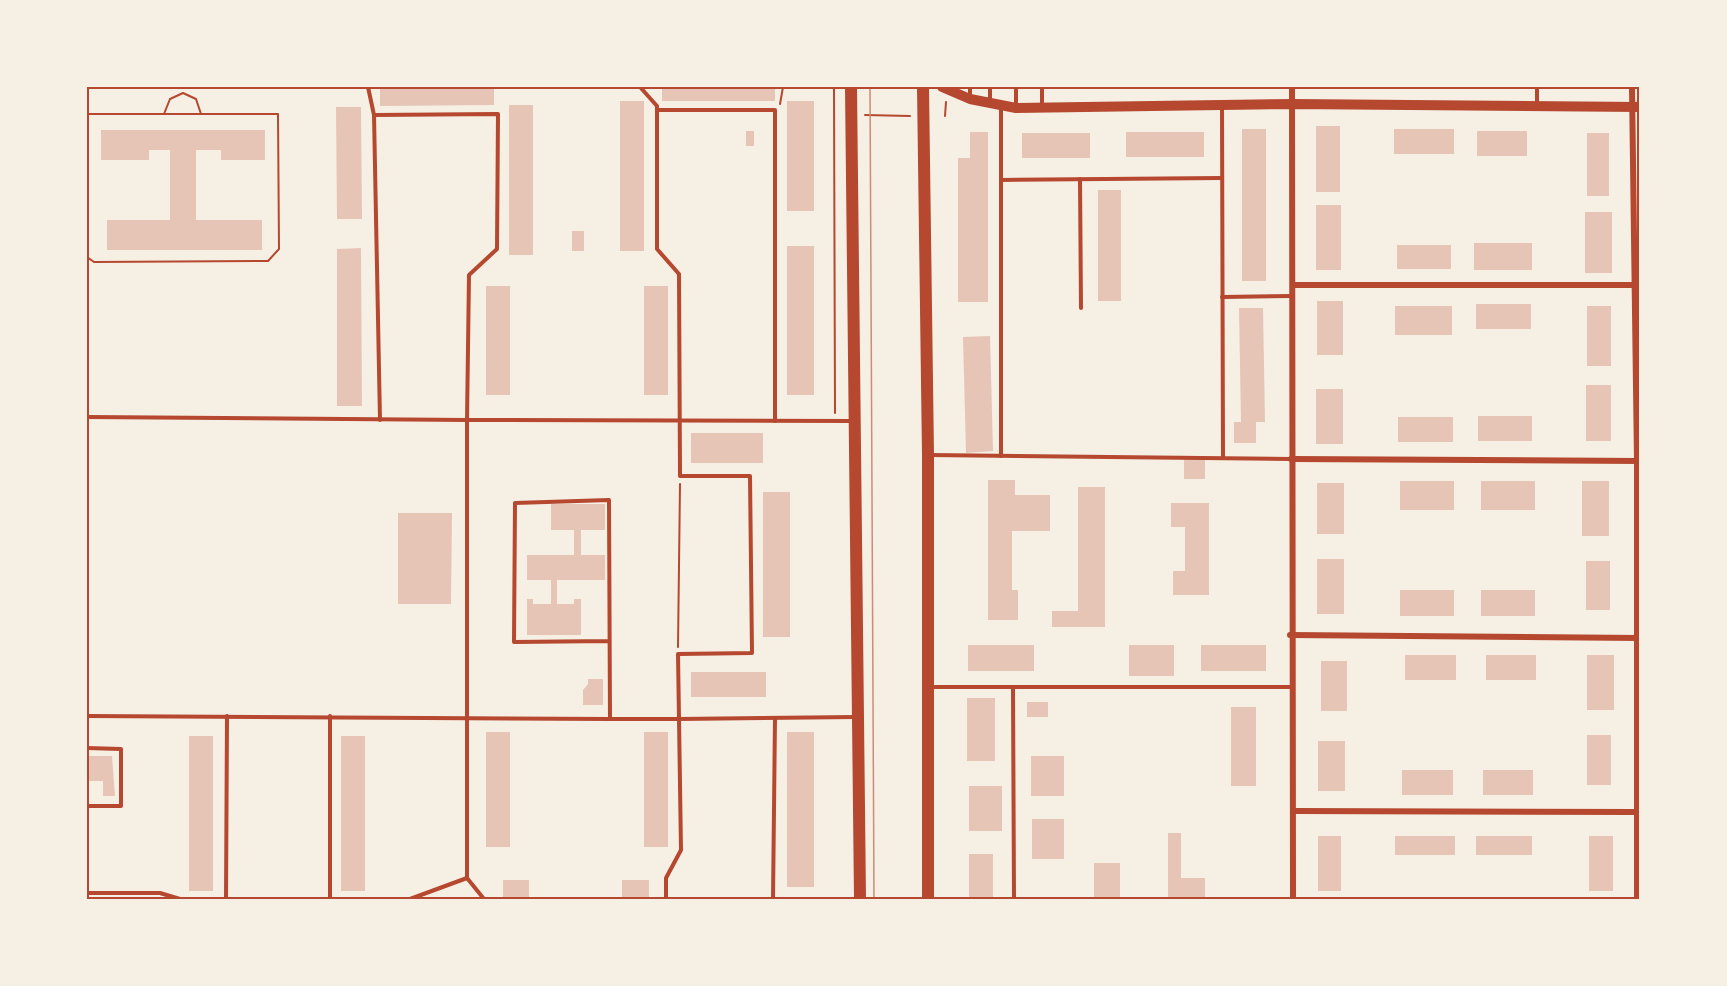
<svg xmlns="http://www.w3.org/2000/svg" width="1727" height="986" font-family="'Libre Baskerville',serif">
<rect width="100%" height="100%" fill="#f6efe4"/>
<g fill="#e6c5b7">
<path d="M 380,87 L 494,87 L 494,105 L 380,106 Z"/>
<rect x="662" y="87" width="113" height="14"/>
<rect x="620" y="101" width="24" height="150"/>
<rect x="787" y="101" width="27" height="110"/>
<rect x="509" y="105" width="24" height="150"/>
<path d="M 336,107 L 361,107 L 362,219 L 337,219 Z"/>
<rect x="1316" y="126" width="24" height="66"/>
<rect x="1242" y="129" width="24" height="152"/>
<rect x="1394" y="129" width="60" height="25"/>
<path d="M 101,130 L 265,130 L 265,160 L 221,160 L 221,150 L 196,150 L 196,220 L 262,220 L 262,250 L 107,250 L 107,220 L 170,220 L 170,150 L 149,150 L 149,160 L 101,160 Z"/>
<rect x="746" y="131" width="8" height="15"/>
<rect x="1477" y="131" width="50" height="25"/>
<path d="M 970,132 L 988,132 L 988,302 L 958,302 L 958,158 L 970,158 Z"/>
<rect x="1126" y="132" width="78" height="25"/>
<rect x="1022" y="133" width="68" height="25"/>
<rect x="1587" y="133" width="22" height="63"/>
<rect x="1098" y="190" width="23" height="111"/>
<rect x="1316" y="205" width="25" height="65"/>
<rect x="1585" y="212" width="27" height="61"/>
<rect x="572" y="231" width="12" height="20"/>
<rect x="1474" y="243" width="58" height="27"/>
<rect x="1397" y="245" width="54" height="24"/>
<rect x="787" y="246" width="27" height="149"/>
<path d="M 361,248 L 362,406 L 337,406 L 337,249 Z"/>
<rect x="486" y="286" width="24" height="109"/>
<rect x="644" y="286" width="24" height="109"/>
<rect x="1317" y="301" width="26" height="54"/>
<rect x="1476" y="304" width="55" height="25"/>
<rect x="1395" y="306" width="57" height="29"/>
<rect x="1587" y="306" width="24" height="60"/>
<path d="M 1239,308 L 1263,308 L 1265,422 L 1256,422 L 1256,443 L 1234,443 L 1234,422 L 1241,422 Z"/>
<path d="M 990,336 L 993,451 L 966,453 L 963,337 Z"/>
<rect x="1586" y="385" width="25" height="56"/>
<rect x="1316" y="389" width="27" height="55"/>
<rect x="1478" y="416" width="54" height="25"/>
<rect x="1398" y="417" width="55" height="25"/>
<rect x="691" y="433" width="72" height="30"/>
<rect x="1184" y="459" width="21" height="20"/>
<path d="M 988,480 L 1015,480 L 1015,495 L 1050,495 L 1050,531 L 1012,531 L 1012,590 L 1018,590 L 1018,620 L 988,620 Z"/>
<rect x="1400" y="481" width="54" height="29"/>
<rect x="1481" y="481" width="54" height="29"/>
<rect x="1582" y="481" width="27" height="55"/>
<rect x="1317" y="483" width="27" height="51"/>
<path d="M 1078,487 L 1105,487 L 1105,627 L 1052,627 L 1052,611 L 1078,611 Z"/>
<rect x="763" y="492" width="27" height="145"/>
<path d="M 1171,503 L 1209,503 L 1209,595 L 1173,595 L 1173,571 L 1185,571 L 1185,527 L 1171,527 Z"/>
<path d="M 551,504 L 605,504 L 605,530 L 581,530 L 581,555 L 605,555 L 605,580 L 557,580 L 557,604 L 574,604 L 574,599 L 581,599 L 581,635 L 527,635 L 527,599 L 533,599 L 533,604 L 551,604 L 551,580 L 527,580 L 527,555 L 574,555 L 574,530 L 551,530 Z"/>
<path d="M 398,513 L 452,513 L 451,604 L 398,604 Z"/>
<rect x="1317" y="559" width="27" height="55"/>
<rect x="1586" y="561" width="24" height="49"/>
<rect x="1400" y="590" width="54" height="26"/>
<rect x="1481" y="590" width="54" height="26"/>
<rect x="968" y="645" width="66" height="26"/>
<rect x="1129" y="645" width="45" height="31"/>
<rect x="1201" y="645" width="65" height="26"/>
<rect x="1405" y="655" width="51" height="25"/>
<rect x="1486" y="655" width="50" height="25"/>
<rect x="1587" y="655" width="27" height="55"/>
<rect x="1321" y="661" width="26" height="50"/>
<rect x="691" y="672" width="75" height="25"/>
<path d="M 588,679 L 603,679 L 603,705 L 583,705 L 583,690 L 588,684 Z"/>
<rect x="967" y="698" width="28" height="63"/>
<rect x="1027" y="702" width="21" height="15"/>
<rect x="1231" y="707" width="25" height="79"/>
<rect x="486" y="732" width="24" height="115"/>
<rect x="644" y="732" width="24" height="115"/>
<rect x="787" y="732" width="27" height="155"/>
<rect x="1587" y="735" width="24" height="50"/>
<rect x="189" y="736" width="24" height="155"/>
<rect x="341" y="736" width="24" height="155"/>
<rect x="1318" y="741" width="27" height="50"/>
<path d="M 87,756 L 112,756 L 115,796 L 103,796 L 103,781 L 87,781 Z"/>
<rect x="1031" y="756" width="33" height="40"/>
<rect x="1402" y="770" width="51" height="25"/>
<rect x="1483" y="770" width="50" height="25"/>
<rect x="969" y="786" width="33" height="45"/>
<rect x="1032" y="819" width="32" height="40"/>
<path d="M 1168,833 L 1181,833 L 1181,878 L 1205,878 L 1205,899 L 1168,899 Z"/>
<rect x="1318" y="836" width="23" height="55"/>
<rect x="1395" y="836" width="60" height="19"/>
<rect x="1476" y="836" width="56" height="19"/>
<rect x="1589" y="836" width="24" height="55"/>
<rect x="969" y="854" width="24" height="45"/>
<rect x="1094" y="863" width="26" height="36"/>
<rect x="503" y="880" width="26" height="19"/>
<rect x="622" y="880" width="27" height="19"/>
</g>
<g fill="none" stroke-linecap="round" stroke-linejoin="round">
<g stroke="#b5482f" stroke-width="2">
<path d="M 832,87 L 834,89 L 835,413"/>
<path d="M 780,104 L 783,87"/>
<path d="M 87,114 L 278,114 L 279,249 L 268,261 L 94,262 L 87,257"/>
<path d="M 164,114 L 170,99 L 183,93 L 196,99 L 201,114"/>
<path d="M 865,115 L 910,116"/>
<path d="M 945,116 L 946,102"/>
<path d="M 678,647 L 680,484"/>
</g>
<g stroke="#b5482f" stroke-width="4">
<path d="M 368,87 L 374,115 L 380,420"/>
<path d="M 640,87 L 657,106 L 657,249 L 679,274 L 680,476 L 750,476 L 752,653 L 678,654 L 679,719 L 855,717"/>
<path d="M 1016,87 L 1016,107"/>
<path d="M 1537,87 L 1537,104"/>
<path d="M 970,98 L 970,87"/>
<path d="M 990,100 L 990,87"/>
<path d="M 1001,106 L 1001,456"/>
<path d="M 1222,106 L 1223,457"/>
<path d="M 1042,107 L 1042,87"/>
<path d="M 657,110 L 775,110 L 775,421"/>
<path d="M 374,115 L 498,114 L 497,249 L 469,275 L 467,420 L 852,421"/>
<path d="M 1080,179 L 1081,308"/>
<path d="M 1001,180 L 1222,178"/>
<path d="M 1222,297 L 1293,296"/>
<path d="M 87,417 L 467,420 L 467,878 L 410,899"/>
<path d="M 929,455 L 1291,459"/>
<path d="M 609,641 L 514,642 L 515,503 L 609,500 L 610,719 L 679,719 L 681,850 L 666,878 L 666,899"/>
<path d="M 932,687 L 1291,687"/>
<path d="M 1013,687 L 1014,899"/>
<path d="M 87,716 L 610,719"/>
<path d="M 330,716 L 330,899"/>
<path d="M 87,748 L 121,749 L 121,806 L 87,806"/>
<path d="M 467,878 L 484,899"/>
<path d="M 87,893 L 160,893 L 180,899"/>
<path d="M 226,899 L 227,716"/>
<path d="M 773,899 L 775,718"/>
</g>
<g stroke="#b5482f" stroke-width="6">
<path d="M 1292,87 L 1293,899"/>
<path d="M 1632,87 L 1637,461 L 1637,899"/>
<path d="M 1293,285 L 1634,285"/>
<path d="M 1291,459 L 1639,461"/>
<path d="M 1290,635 L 1640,638"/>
<path d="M 1294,811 L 1636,812"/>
</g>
<path stroke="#b5482f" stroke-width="10" d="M 942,87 L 970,99 L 1016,108 L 1293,104 L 1640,107"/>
<g stroke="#b5482f" stroke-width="12">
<path d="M 851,87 L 860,899"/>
<path d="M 923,87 L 928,455 L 928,899"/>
</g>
<path stroke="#cf8b77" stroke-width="1.5" d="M 870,87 L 874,899"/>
</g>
<rect width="1727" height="986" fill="none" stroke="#f6efe4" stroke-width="177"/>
<rect x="88" y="88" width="1550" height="810" fill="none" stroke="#b5482f" stroke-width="2"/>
</svg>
